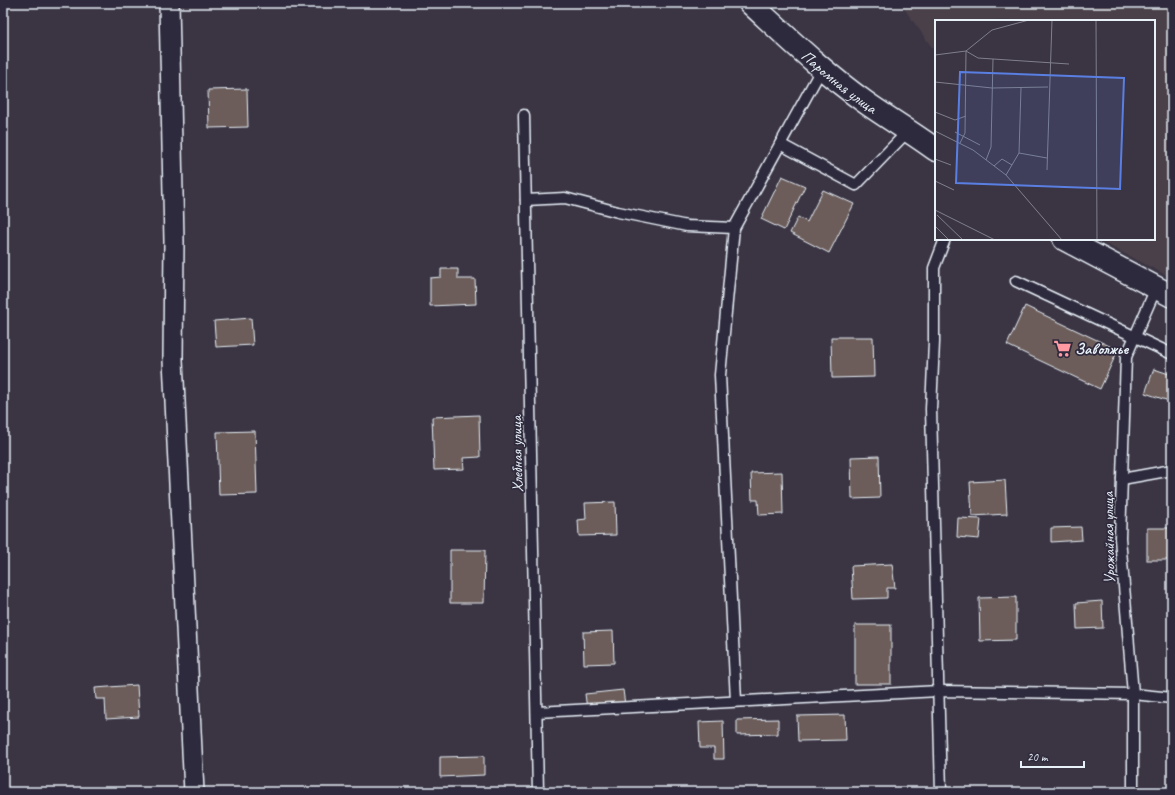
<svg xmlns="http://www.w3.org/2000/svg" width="1175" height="795" font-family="Caveat,sans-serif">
<rect width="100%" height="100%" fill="#3b3443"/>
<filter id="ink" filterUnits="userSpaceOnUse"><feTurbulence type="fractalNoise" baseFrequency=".025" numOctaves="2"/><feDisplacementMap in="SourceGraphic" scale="8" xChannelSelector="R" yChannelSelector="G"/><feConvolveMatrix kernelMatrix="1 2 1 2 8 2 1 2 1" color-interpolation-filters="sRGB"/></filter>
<g filter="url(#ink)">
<path fill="#4a404a" d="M 900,3 L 1172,3 L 1172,278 L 1096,239 L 1154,239 L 1154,21 L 936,21 L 936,53 Z"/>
<g fill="#6c5d5a" stroke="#e8f1f8">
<path d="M 247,89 L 248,127 L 209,128 L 208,90 Z"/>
<path d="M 782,176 L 805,186 L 784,230 L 761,219 Z"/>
<path d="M 823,190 L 854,204 L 829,253 L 790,233 L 798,217 L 807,222 Z"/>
<path d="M 441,269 L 458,269 L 458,279 L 475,279 L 476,304 L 430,306 L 430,278 L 441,277 Z"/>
<path d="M 1025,306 L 1118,350 L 1100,389 L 1007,345 Z"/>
<path d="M 251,318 L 253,345 L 216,347 L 214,321 Z"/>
<path d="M 831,337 L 873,337 L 874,377 L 832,378 Z"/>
<path d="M 1154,369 L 1172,375 L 1172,402 L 1145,393 Z"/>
<path d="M 479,415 L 480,457 L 463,458 L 464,469 L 434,470 L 432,417 Z"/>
<path d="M 255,431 L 257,494 L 219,495 L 217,432 Z"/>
<path d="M 879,456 L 880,498 L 852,499 L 851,457 Z"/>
<path d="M 782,472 L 783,514 L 759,515 L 758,500 L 752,500 L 751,473 Z"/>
<path d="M 1005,480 L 1007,514 L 972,516 L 970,482 Z"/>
<path d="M 615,502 L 616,535 L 579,536 L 578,520 L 586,519 L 585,503 Z"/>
<path d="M 958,518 L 981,519 L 979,539 L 957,537 Z"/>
<path d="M 1081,527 L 1082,540 L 1051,542 L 1051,528 Z"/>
<rect x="1147" y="528" width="25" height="32"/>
<path d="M 450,550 L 485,550 L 484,603 L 450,603 Z"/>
<path d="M 892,564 L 895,588 L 887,588 L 887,598 L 853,599 L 851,566 Z"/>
<path d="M 1016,597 L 1016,640 L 980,641 L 979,598 Z"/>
<path d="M 1102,601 L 1103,628 L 1077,629 L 1076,603 Z"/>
<rect x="855" y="625" width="36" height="59"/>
<path d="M 613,631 L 614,663 L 584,664 L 583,632 Z"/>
<path d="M 137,685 L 139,717 L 106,719 L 105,699 L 96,699 L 95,688 Z"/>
<path d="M 623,690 L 625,705 L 587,709 L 585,694 Z"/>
<path d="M 845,715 L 846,740 L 798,741 L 797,716 Z"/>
<path d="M 778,719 L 778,734 L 737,735 L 737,720 Z"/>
<path d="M 723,721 L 724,759 L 714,759 L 714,748 L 700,748 L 699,722 Z"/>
<path d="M 484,756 L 484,775 L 440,777 L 440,757 Z"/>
</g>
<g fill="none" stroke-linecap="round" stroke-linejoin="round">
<defs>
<g id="lane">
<path d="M 524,115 L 538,792"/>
<path d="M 780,144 L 856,185 L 909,130"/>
<path d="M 526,200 L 565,198 L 618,212 L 687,226 L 734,228"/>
<path d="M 1016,281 L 1172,354"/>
<path d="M 1122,479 L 1172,470"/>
<path d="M 736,701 L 720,375 L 734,228 L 822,68"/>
<path d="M 537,712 L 939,691 L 1133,694 L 1172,698"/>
<path d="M 941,792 L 931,409 L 934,342 L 934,268 L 945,239"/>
<path d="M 1133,792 L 1133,694 L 1120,538 L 1126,357 L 1156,288"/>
</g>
<path id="street" d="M 169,3 L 174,241 L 173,360 L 194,792"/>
<g id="secondary">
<path id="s1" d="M 750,3 C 787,37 824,73 865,102 C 889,119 913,133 936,150"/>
<path d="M 1064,239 L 1172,296"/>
</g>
</defs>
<use href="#lane" stroke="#e8f1f8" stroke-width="13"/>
<use href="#street" stroke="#e8f1f8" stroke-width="22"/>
<use href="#secondary" stroke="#e8f1f8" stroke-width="25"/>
<use href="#lane" stroke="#2f2a3d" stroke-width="10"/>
<use href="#street" stroke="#2f2a3d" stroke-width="19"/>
<use href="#secondary" stroke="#2f2a3d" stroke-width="22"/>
</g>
</g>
<defs>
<symbol id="supermarket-bare" viewBox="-9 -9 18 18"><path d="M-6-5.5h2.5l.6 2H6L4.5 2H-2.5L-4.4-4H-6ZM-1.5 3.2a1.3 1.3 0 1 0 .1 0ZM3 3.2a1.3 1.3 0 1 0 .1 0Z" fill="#ff9aa2" stroke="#2f2a3d" stroke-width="2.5" paint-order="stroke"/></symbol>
</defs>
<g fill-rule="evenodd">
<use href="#supermarket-bare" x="1050" y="336" width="25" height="25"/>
</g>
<g text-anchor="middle" stroke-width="3.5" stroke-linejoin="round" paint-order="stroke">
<g font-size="16" fill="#e8f1f8" stroke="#2f2a3d">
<text dy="6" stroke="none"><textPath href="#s1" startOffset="119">Паромная улица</textPath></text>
<text transform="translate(516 454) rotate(-91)" y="6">Хлебная улица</text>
<text transform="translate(1108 538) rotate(-91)" y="6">Урожайная улица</text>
</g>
<g font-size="16" font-weight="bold" fill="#e8f1f8" stroke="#2f2a3d" text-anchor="start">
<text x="1075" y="354">Заволжье</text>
</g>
</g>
<g transform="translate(935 20)">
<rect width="220" height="220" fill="#3b3443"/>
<path fill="none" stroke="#80808b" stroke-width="1" d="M 158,0 L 202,0M 161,0 L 162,220M 0,35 L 31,31 L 43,38 L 134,44M 0,62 L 57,68 L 113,67M 0,92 L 20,100 L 31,96M 0,111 L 38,130 L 71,155 L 127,220M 20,112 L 45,125M 25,123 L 30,113 L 31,31 L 57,10 L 94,0M 84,133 L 112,138M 0,139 L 16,145M 51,140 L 56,127 L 58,39M 59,146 L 67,139 L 77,145M 112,150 L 117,0M 71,155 L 84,133 L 86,68M 0,161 L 19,170M 0,190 L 60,220M 2,195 L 28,220M 0,206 L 14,220"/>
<path fill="#5a7fe2" fill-opacity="0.15" stroke="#5a7fe2" stroke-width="2" d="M 25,52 L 189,58 L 185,169 L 21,163 Z"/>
<rect width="220" height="220" fill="none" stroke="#e8f1f8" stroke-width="2"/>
</g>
<rect width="1175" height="795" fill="none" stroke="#2f2a3d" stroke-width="16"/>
<rect x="8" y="8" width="1159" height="779" fill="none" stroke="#e8f1f8" stroke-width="1.5" filter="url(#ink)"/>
<path d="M1021 761v6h63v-6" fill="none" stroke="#e8f1f8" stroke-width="2"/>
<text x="1027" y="761" font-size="12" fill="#e8f1f8" stroke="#2f2a3d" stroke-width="3" paint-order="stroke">20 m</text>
</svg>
